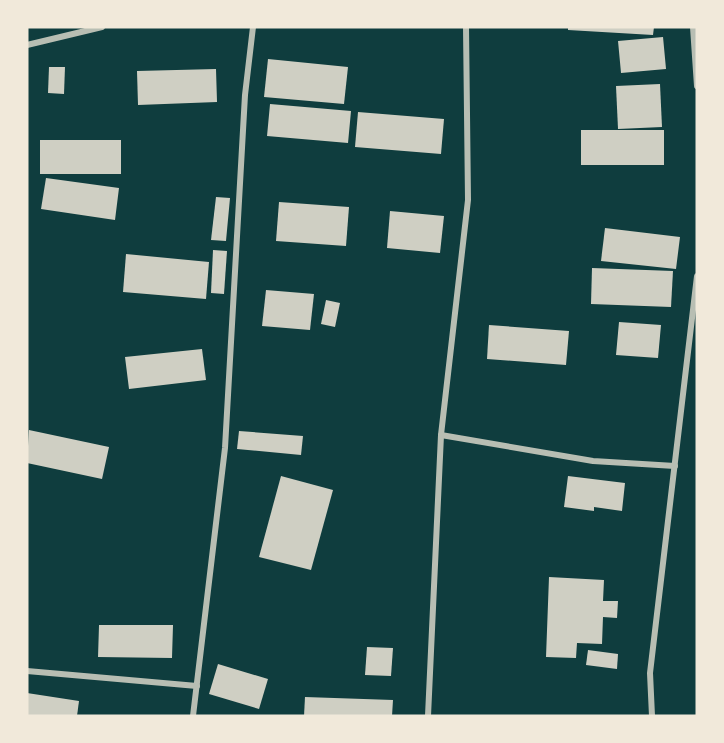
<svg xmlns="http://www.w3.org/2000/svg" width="724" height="743" font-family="Ubuntu,sans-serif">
<rect width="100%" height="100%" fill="#0f3d3e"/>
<g fill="#cfcfc3">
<path d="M 568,27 L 654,27 L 653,35 L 568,30 Z"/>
<path d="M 663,37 L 666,69 L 621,73 L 618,41 Z"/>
<path d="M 268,59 L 348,67 L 344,104 L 264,97 Z"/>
<path d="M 49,67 L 65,67 L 64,94 L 48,93 Z"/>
<path d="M 216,69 L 217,102 L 138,105 L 137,71 Z"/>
<path d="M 660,84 L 662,127 L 618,129 L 616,86 Z"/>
<path d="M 270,104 L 351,111 L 348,143 L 267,136 Z"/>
<path d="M 358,112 L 444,119 L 441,154 L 355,147 Z"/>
<rect x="581" y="130" width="83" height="35"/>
<rect x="40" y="140" width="81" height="34"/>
<path d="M 46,178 L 119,188 L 115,220 L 41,209 Z"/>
<path d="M 216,197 L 230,198 L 226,241 L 211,240 Z"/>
<path d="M 279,202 L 349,207 L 346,246 L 276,241 Z"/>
<path d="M 390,211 L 444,216 L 440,253 L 387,248 Z"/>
<path d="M 605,228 L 680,237 L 676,269 L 601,261 Z"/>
<path d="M 213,250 L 227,251 L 224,294 L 211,293 Z"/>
<path d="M 126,254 L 209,262 L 206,299 L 123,292 Z"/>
<path d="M 592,268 L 673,271 L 671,307 L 591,304 Z"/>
<path d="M 266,290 L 314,294 L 310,330 L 262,326 Z"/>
<path d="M 326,300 L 340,303 L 335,327 L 321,324 Z"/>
<path d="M 619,322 L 661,325 L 658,358 L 616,355 Z"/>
<path d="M 489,325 L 569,331 L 566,365 L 487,359 Z"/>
<path d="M 202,349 L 206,380 L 129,389 L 125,357 Z"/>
<path d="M 29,430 L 109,447 L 102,479 L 27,463 Z"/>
<path d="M 239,431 L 303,436 L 301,455 L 237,449 Z"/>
<path d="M 281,476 L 333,490 L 311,570 L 259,557 Z"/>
<path d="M 568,476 L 625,483 L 622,511 L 594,507 L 594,511 L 564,507 Z"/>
<path d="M 549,577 L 604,580 L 603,601 L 618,601 L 617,618 L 603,617 L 602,644 L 577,643 L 576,658 L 546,657 Z"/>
<path d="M 99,625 L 173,625 L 172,658 L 98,657 Z"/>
<path d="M 367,647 L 393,648 L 391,676 L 365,675 Z"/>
<path d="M 588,650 L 618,654 L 617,669 L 586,665 Z"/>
<path d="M 218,664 L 268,679 L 259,709 L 209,694 Z"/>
<path d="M 27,693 L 79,701 L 77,716 L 27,716 Z"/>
<path d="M 305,697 L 393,700 L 392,716 L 304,716 Z"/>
</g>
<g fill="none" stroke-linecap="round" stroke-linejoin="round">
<g stroke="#b8beb3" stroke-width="6">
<path d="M 693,27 L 697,86"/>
<path d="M 27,45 L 102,27"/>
<path d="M 441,435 L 593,461 L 675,466"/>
<path d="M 27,671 L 197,686"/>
<path d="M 193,716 L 225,448 L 245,95 L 253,27"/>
<path d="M 428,716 L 441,435 L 468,200 L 466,27"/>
<path d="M 652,716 L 650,673 L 697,276"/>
</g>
</g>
<rect width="724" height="743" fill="none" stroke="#f1e9da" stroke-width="57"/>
</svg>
